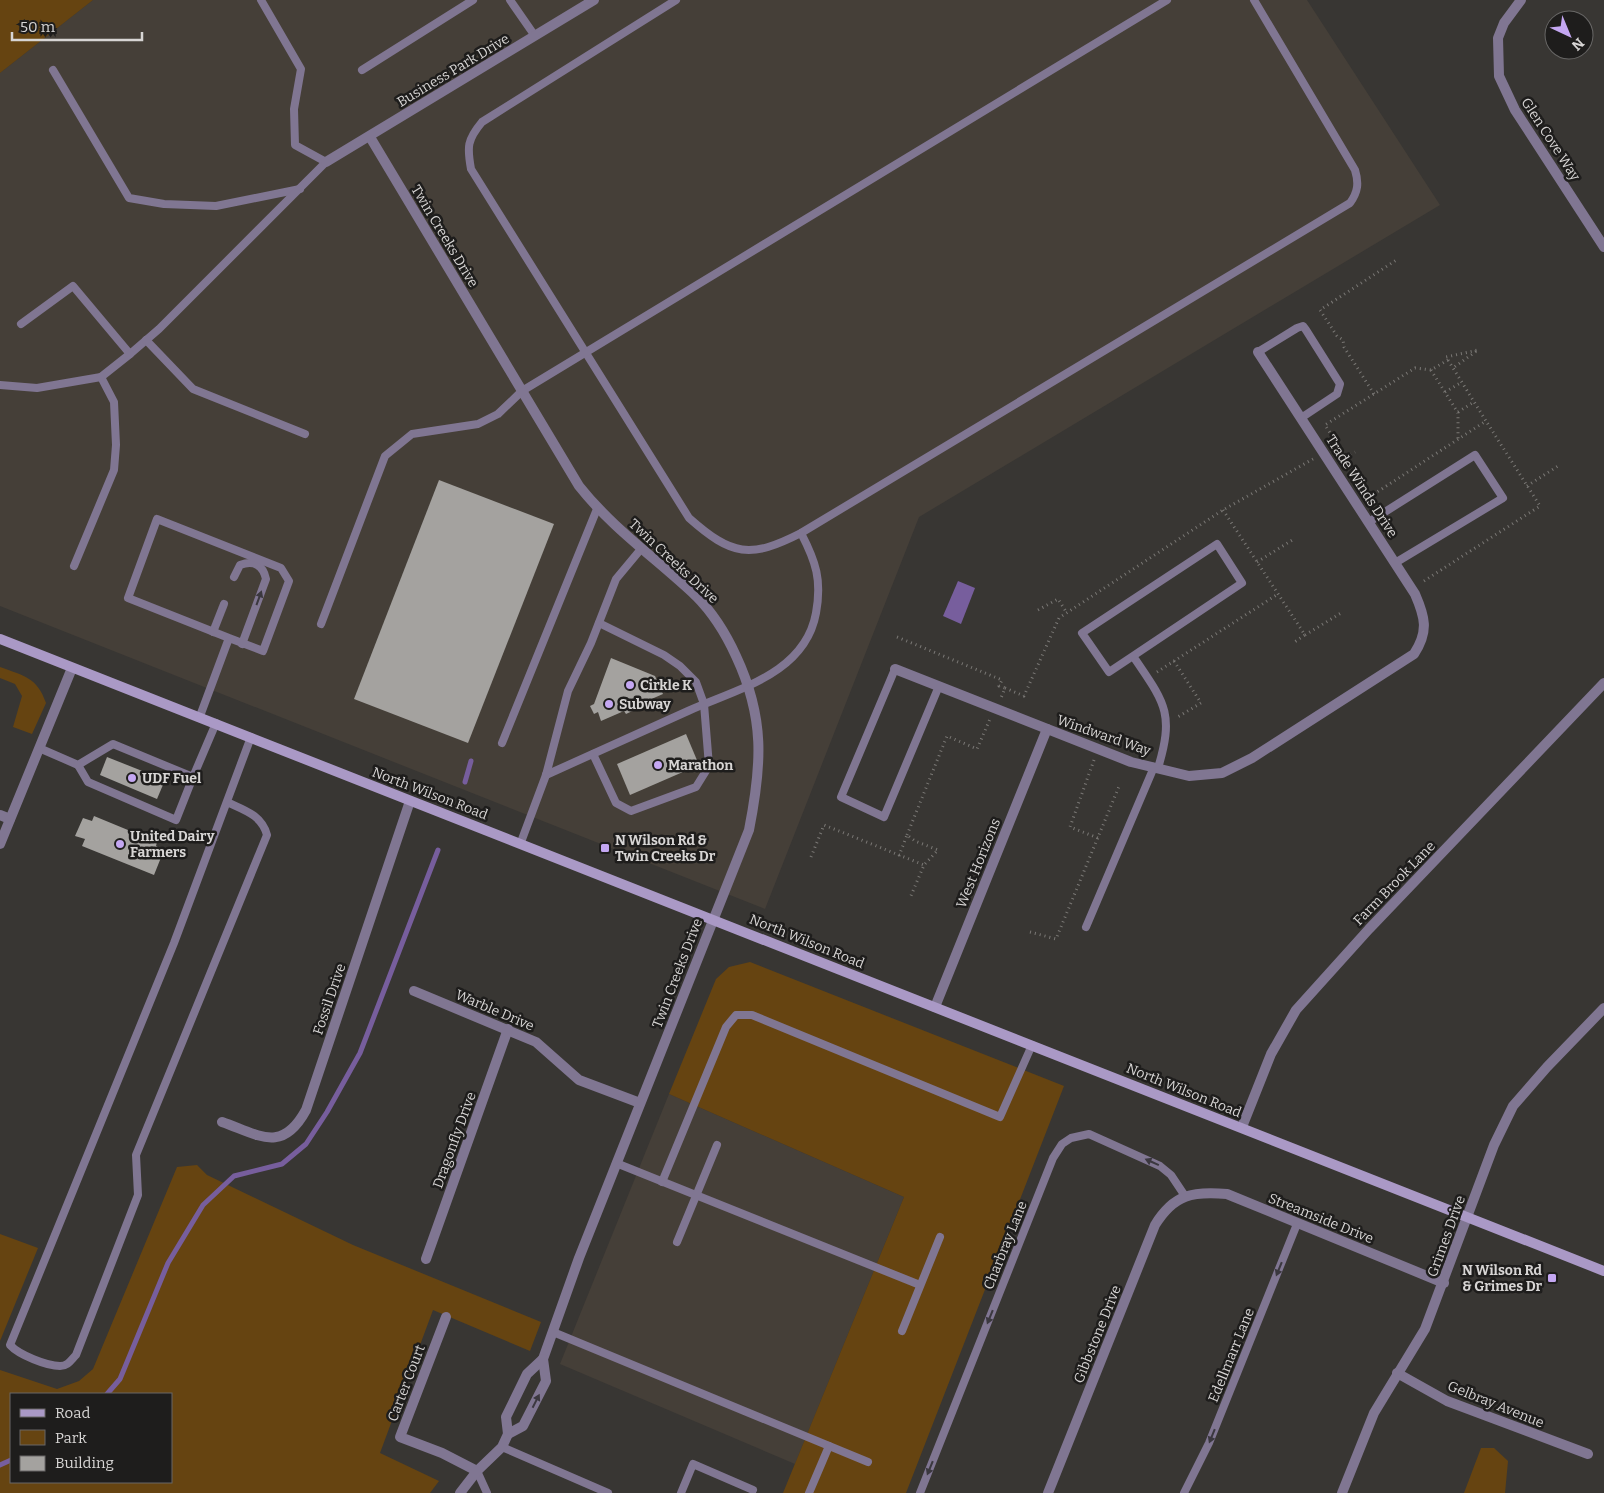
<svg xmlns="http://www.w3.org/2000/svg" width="1604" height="1493" font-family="Bitter,serif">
<rect width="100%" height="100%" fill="#383633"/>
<g fill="#453f38">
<path d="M 93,0 L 1307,0 L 1440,205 L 919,517 L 765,909 L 0,606 L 0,73 Z"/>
<path d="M 669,1094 L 904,1197 L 795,1464 L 560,1364 Z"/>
</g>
<g fill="#641" fill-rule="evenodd">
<path d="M 0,0 L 93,0 L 0,73 Z"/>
<path d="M 0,667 C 24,676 37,677 46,703 L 32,734 L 13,727 L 22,696 L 15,684 L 0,678 Z"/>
<path d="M 750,962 L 1064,1086 L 906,1493 L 783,1493 L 904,1197 L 669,1094 L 716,979 L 729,967 Z"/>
<path d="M 197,1165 L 207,1175 L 353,1245 L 541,1322 L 530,1351 L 433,1310 L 380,1453 L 439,1481 L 430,1493 L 0,1493 L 0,1370 L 57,1389 L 79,1381 L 93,1369 L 177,1167 ZM 11,1394 L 171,1394 L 171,1482 L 11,1482 Z"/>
<path d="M 0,1234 L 38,1248 L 0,1341 Z"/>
<path d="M 1481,1448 L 1494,1448 L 1508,1461 L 1505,1493 L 1464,1493 Z"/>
</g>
<path fill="#775e9d" d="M 958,581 L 975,588 L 961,624 L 943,616 Z"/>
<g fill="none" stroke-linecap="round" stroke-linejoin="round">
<g stroke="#775e9d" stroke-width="5">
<path d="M 465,782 L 471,761"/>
<path d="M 107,1394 L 120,1379 L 168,1263 L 203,1205 L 234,1176 L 282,1164 L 306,1144 L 327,1112 L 360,1053 L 438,850"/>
<path d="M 0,1465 L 11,1460"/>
</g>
</g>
<g fill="#a4a29f">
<path d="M 439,480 L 554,524 L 468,743 L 354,699 Z"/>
<path d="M 611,658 L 655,676 L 663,694 L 640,704 L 641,707 L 626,714 L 624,711 L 601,721 L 598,712 L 594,714 L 590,706 L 594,704 Z"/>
<path d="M 686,734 L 699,765 L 630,795 L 617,764 Z"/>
<path d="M 107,757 L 165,780 L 157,799 L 100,775 Z"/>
<path d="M 94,816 L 157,842 L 156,846 L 164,850 L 154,875 L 82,846 L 85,839 L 75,836 L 83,818 L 92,821 Z"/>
</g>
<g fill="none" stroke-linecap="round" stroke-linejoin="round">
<g stroke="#7b7976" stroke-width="3" stroke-dasharray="1 4" stroke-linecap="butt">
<path d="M 1448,360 L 1431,370 L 1415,368 L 1325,425 L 1371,496 L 1486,421 L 1453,368 L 1446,357 L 1478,350 L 1453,368"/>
<path d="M 1431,370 L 1458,413 L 1458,439"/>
<path d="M 1445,392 L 1462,382"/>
<path d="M 1374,394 L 1344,347 L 1343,340 L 1337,336 L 1320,310 L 1398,259"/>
<path d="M 1458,412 L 1474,402"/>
<path d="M 1346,457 L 1355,452"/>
<path d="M 1527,486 L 1558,466"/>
<path d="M 1223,510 L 1305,635 L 1293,643"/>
<path d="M 1257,562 L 1294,539"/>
<path d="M 1424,581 L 1540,506 L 1486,421"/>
<path d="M 1038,610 L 1058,599 L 1067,613"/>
<path d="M 1305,635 L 1341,613"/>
<path d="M 897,637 L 1002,680 L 999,686 L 1005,688 L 1001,698"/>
<path d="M 1174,661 L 1201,703 L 1176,718"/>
<path d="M 1157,672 L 1278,594"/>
<path d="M 1005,688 L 1024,696 L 1059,618 L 1223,510 L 1313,459"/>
<path d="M 1094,760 L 1070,827 L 1098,838"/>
<path d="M 907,835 L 947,736 L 977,749 L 990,719"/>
<path d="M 899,856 L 907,835 L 915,841 L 938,850 L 924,865 L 910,898"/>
<path d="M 811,857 L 824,825 L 924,865"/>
<path d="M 1030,932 L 1056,939 L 1120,784"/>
</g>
<g stroke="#807692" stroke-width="8">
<path d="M 510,0 L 535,36"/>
<path d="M 676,0 L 482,122 C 467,140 467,147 471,169 L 689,518 C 732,556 750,559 801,533 L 1350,203 C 1358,192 1359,183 1355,170 L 1254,0"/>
<path d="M 53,70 L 129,198 L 164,204 L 216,206 L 300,189"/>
<path d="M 362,70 L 473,0"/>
<path d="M 21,324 L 73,286 L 130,354 L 159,329 L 326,162 L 295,145 L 294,109 L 301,69 L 261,0"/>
<path d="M 146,340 L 193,389 L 305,434"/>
<path d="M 1258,352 L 1297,328 L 1303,326 L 1306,330 L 1340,384 L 1337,394 L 1301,418"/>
<path d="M 0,385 L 37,388 L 101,377"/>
<path d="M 1369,522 L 1475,455 L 1503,498 L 1395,563"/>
<path d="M 74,566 L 114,470 L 116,445 L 114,402 L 101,377 L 130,354"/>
<path d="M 234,577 L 240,565 C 254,560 263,565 266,579 L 242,644"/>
<path d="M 321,624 L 385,456 L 412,434 L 478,424 L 498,414 L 522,391 L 1167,0"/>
<path d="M 213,632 L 224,604"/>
<path d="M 1133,656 L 1242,583 L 1217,544 L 1082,633 L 1109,672 L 1133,656 C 1164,702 1175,712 1158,768"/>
<path d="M 895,669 L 841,797 L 884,817 L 939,686"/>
<path d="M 200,716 L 229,638 L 128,598 L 157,519 L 281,568 L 289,581 L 263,651 L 229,638"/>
<path d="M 502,743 L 597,509"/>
<path d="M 39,748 L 78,765 L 113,744 L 193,777 L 216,723"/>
<path d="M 593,754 L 616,803 L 631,811 L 696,787 L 709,766 L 704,704 L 696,682 L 680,666 L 664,655 L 599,623"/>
<path d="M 78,765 L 88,782 L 176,820 L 193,777"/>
<path d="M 546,775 C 593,754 640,733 688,711 C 737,689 805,674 816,613 C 822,580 816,562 801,533"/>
<path d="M 227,802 C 244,810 262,815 267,835 L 136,1155 L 138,1195 L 76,1355 C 71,1360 68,1366 60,1366 C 47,1366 19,1355 10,1345 L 174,943 L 251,737"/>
<path d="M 521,842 L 546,775 L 568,691 L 591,643 L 616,579 L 641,549"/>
<path d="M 1086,927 L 1154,767"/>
<path d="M 616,1163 L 920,1285"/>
<path d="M 662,1182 L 726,1027 L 736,1015 L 752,1015 L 1000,1117 L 1032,1045"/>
<path d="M 677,1242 L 717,1145"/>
<path d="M 902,1331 L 940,1237"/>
<path d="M 553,1332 L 868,1462"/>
<path d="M 502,1447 L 608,1493"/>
<path d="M 477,1471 L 487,1493"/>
<path d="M 681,1493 L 693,1464 L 753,1490"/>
<path d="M 809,1493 L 829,1446"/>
<path d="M 920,1493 L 1053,1158 L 1062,1144 L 1071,1138 L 1089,1134 L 1160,1166 L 1171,1175 L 1185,1196"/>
<path d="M 1184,1493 L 1209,1443 L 1297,1224"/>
</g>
<g stroke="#807692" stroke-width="10">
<path d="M 1521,0 L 1504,23 L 1498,38 L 1499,76 L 1515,110 L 1604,247"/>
<path d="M 370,137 L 579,486 C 613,529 657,559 696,596 C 713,613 726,634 736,656 C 765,718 762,764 749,830 L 579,1258 L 543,1359 L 546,1381 L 523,1426 L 508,1434"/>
<path d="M 326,162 L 594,0"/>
<path d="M 895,669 L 1131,762 L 1189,776 L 1222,773 L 1252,758 L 1414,654 C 1429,631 1425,617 1415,594 L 1258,352"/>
<path d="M 0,815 L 10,819"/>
<path d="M 0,844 L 72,668"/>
<path d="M 414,991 L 536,1042 L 579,1080 L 640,1103"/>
<path d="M 935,1007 L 1047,729"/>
<path d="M 222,1122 C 259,1135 282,1154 306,1110 L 410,801"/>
<path d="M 1242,1127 L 1271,1054 L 1296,1010 L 1369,929 L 1604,683"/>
<path d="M 426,1259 L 508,1029"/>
<path d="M 446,1317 L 400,1437 L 442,1453 L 477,1471"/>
<path d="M 1397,1373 L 1447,1401 L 1588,1454"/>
<path d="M 460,1493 L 477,1471 L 502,1447 L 508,1434 L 506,1417 L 527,1374 L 543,1359"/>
<path d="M 1048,1493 L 1155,1225 C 1174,1194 1193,1191 1227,1194 L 1444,1283"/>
<path d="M 1342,1493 L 1374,1413 L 1425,1329 L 1494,1145 L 1513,1106 L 1547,1067 L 1604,1008"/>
</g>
<path stroke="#aa99c6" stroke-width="10" d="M 0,639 L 1604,1271"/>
</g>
<defs><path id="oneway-solid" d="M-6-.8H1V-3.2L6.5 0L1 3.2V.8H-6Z" transform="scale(1.25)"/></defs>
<g fill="#3b383f">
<use href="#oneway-solid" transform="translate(259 598) rotate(-70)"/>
<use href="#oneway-solid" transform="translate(1152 1162) rotate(-156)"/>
<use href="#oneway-solid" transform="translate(1279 1269) rotate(112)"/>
<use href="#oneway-solid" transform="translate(990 1317) rotate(112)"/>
<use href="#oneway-solid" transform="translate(536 1401) rotate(-63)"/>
<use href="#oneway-solid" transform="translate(1212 1436) rotate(112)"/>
<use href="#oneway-solid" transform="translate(930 1468) rotate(112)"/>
</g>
<g fill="#c4a7f2" stroke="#1e1d1c" stroke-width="2">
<circle cx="630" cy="685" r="5"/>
<circle cx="609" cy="704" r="5"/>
<circle cx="658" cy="765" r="5"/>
<circle cx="132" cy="778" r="5"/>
<circle cx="120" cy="844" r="5"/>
<rect x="600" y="843" width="10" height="10" rx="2.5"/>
<rect x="1547" y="1273" width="10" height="10" rx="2.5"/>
</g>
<g text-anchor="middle" stroke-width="5" stroke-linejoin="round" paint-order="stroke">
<g font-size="14" fill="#d7d5d4" stroke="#1e1d1c">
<text transform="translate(453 70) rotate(-31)" y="5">Business Park Drive</text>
<text transform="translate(1551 139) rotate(57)" y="5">Glen Cove Way</text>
<text transform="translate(445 236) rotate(59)" y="5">Twin Creeks Drive</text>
<text transform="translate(1362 486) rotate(57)" y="5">Trade Winds Drive</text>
<text transform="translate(674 561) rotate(43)" y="5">Twin Creeks Drive</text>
<text transform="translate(1104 735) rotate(19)" y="5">Windward Way</text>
<text transform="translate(430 793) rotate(21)" y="5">North Wilson Road</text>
<text transform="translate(978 863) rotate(-68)" y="5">West Horizons</text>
<text transform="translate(1394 883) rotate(-46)" y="5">Farm Brook Lane</text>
<text transform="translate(807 941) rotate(22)" y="5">North Wilson Road</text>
<text transform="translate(677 973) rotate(-69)" y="5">Twin Creeks Drive</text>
<text transform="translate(329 999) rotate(-71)" y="5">Fossil Drive</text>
<text transform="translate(495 1010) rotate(23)" y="5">Warble Drive</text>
<text transform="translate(1184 1090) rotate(22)" y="5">North Wilson Road</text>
<text transform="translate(454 1140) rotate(-70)" y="5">Dragonfly Drive</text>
<text transform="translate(1321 1218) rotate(22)" y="5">Streamside Drive</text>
<text transform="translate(1446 1236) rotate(-70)" y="5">Grimes Drive</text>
<text transform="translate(1005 1245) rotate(-68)" y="5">Charbray Lane</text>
<text transform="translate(1097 1334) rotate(-68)" y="5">Gibbstone Drive</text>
<text transform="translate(1231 1355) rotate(-68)" y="5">Edellmarr Lane</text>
<text transform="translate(406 1383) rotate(-69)" y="5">Carter Court</text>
<text transform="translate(1496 1404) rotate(22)" y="5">Gelbray Avenue</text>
</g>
<g font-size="14" font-weight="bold" fill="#d7d5d4" stroke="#1e1d1c" text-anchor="start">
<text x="640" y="690">Cirkle K</text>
<text x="619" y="709">Subway</text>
<text x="668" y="770">Marathon</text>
<text x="142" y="783">UDF Fuel</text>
<text x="130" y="841">United Dairy<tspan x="130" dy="16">Farmers</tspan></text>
<text x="615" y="845">N Wilson Rd &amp;<tspan x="615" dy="16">Twin Creeks Dr</tspan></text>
<text x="1542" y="1275" text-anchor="end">N Wilson Rd<tspan x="1542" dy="16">&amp; Grimes Dr</tspan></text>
</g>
</g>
<rect x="10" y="1393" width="162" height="90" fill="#1e1d1c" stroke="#686766"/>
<rect x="20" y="1409" width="25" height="8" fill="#aa99c6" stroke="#686766"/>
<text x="55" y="1418" font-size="15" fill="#d7d5d4">Road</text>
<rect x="20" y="1430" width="25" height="15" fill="#664411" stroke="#686766"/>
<text x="55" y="1443" font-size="15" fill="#d7d5d4">Park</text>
<rect x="20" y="1456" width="25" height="15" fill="#a4a29f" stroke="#686766"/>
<text x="55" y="1468" font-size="15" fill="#d7d5d4">Building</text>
<g transform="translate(1569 35) rotate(136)"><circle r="24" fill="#1e1d1c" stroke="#686766"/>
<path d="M0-4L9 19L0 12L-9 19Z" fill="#c4a7f2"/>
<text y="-8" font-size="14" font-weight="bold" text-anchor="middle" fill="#d7d5d4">N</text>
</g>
<path d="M12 32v8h130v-8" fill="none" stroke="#d7d5d4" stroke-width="2.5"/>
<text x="20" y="32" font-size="15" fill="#d7d5d4" stroke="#1e1d1c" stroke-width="4" paint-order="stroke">50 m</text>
</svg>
